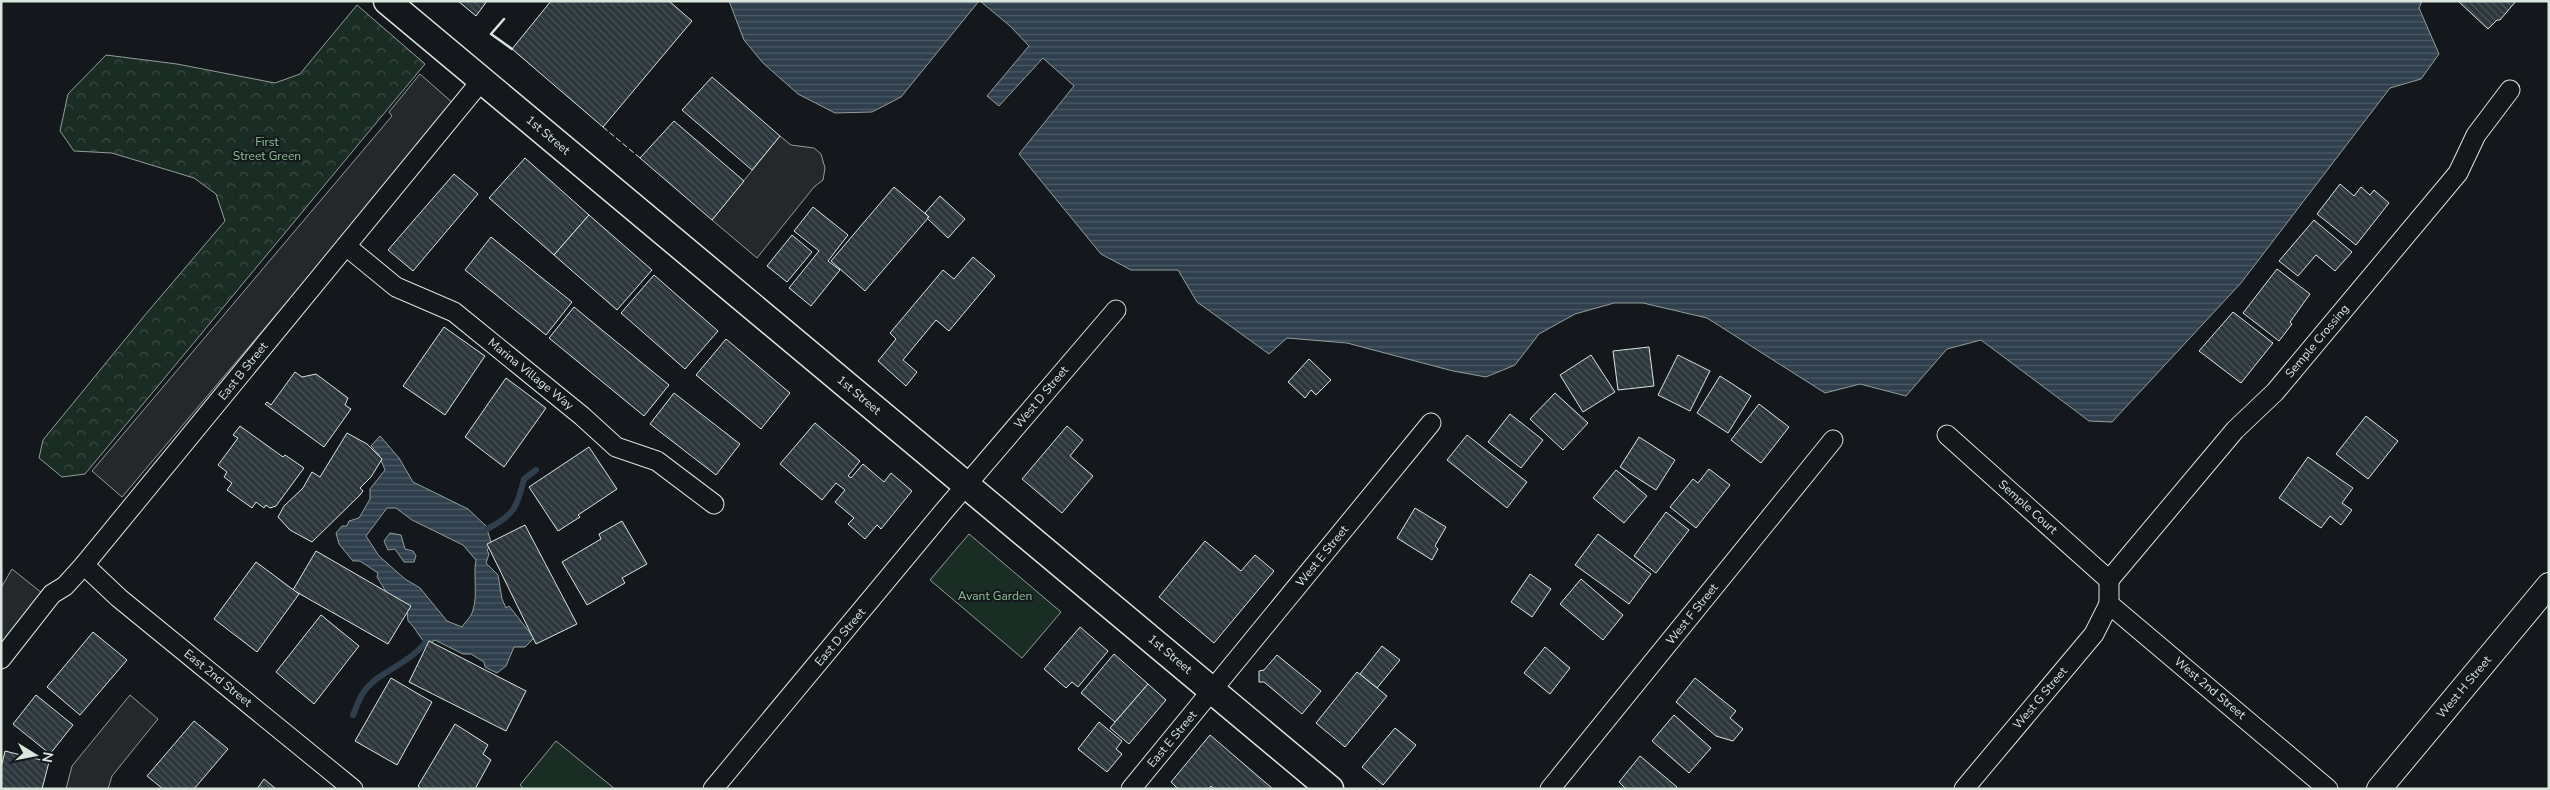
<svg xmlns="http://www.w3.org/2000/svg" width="2550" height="790" font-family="'Nunito Sans',sans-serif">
<defs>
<pattern id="park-crowns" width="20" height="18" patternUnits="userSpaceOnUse" patternTransform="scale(1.25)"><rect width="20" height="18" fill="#1a2d24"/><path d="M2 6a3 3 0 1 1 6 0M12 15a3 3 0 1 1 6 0" fill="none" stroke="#3b4b43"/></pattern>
<pattern id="water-rules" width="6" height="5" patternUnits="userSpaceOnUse" patternTransform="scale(1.25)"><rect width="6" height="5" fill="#2f3f4d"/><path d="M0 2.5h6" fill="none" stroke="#4c5b66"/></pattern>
<pattern id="building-back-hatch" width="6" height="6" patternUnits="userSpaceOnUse" patternTransform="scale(1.25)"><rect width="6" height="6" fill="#2c363c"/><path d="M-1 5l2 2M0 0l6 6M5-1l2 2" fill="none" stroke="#4a5358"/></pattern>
</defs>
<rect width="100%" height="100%" fill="#14181c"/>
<path fill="url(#park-crowns)" stroke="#939e99" d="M 357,5 L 425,64 L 85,474 L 62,477 L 39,458 L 43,440 L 145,315 L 225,221 L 216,194 L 194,178 L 112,153 L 74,151 L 60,131 L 68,94 L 106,55 L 177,64 L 275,83 L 300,74 Z"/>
<g fill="#1a2d24" stroke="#939e99">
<path d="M 969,534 L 1061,612 L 1022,658 L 930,580 Z"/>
<path d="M 556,741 L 615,789 L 524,789 L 520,785 Z"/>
</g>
<g fill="#24282b" stroke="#939e99">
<path d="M 420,74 L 454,104 L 122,497 L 92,471 L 392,116 L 389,112 Z"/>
<path d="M 780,136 L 791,145 L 814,148 L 821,154 L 825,168 L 823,180 L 814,187 L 757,258 L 712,220 Z"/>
<path d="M 12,569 L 42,593 L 1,645 L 1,588 Z"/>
<path d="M 130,695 L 158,719 L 112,776 L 108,789 L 66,789 L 72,766 Z"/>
</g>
<g fill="url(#water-rules)" stroke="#939e99" fill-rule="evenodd">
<path d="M 729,1 L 979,1 L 901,97 L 872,112 L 835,113 L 798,94 L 763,63 L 744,40 Z"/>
<path d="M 980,1 L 2422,1 L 2419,8 L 2439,54 L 2421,79 L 2390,88 L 2241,283 L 2112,422 L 2089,421 L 1981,340 L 1947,349 L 1906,396 L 1860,384 L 1825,393 L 1707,318 L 1643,303 L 1614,303 L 1575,314 L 1539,334 L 1515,365 L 1486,377 L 1453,371 L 1347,343 L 1287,338 L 1269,354 L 1197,302 L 1178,270 L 1131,270 L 1101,254 L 1019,154 L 1074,86 L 1043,58 L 999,106 L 987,96 L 1029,46 L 1010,26 Z"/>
<path d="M 380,436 L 399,458 L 413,482 L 468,509 L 486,526 L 492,545 L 487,550 L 489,554 L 486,563 L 498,575 L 502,599 L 506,608 L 509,606 L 534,638 L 525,647 L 514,647 L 506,666 L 497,673 L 485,667 L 484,662 L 471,654 L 463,654 L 435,640 L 428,645 C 419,638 416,628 408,621 L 407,611 L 393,603 L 377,577 L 378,573 L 360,561 L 353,561 L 339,544 L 336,533 L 342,526 L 347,526 L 349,521 L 359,518 L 370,499 L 370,489 L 385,470 L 379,455 L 371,446 ZM 387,508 L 396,508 L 412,520 L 463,545 L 476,560 C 473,577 478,594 473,610 C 472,616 465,622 462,627 L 447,621 L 420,588 L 405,579 L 379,556 L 366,536 Z"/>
<path d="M 390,533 L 401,535 L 405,549 L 413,551 L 416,556 L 414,562 L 404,562 L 395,549 L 388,550 L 384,541 Z"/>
</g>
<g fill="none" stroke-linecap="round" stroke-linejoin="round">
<g stroke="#2f3f4d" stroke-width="6">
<path d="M 487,529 C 514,515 517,508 524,479 L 536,470"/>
<path d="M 353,715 C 356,708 359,699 363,693 C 378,671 408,665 425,643"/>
</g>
</g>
<g fill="url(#building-back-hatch)" stroke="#d8e6dc">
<path d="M 458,1 L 487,1 L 476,16 Z"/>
<path d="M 551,1 L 669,1 L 692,21 L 603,127 L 512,49 Z"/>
<path d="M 2458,1 L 2516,1 L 2500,20 L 2497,20 L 2488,29 Z"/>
<path d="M 712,77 L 780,136 L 752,170 L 682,110 Z"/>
<path d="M 674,121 L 744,181 L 712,220 L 640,158 Z"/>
<path d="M 525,158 L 589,215 L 554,255 L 489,198 Z"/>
<path d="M 454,174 L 478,194 L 413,271 L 388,250 Z"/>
<path d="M 2340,184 L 2354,196 L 2361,187 L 2370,195 L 2374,190 L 2389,203 L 2356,245 L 2317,214 Z"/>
<path d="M 894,187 L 929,217 L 865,291 L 831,261 Z"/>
<path d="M 940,196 L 965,219 L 948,238 L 927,218 L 929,217 L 925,213 Z"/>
<path d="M 813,207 L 848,235 L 828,261 L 840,270 L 811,306 L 789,288 L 819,251 L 794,231 Z"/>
<path d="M 589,215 L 652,270 L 617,310 L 554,255 Z"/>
<path d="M 2314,220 L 2352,252 L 2335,271 L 2316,255 L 2298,276 L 2279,261 Z"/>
<path d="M 792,235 L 812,252 L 787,282 L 767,266 Z"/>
<path d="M 491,237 L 572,302 L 546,335 L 465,270 Z"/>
<path d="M 973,257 L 995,276 L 949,331 L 936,320 L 903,360 L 917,372 L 906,386 L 878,361 L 896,339 L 890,333 L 943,270 L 954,279 Z"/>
<path d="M 2277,269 L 2310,294 L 2290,322 L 2292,324 L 2279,341 L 2243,313 Z"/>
<path d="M 654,275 L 718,331 L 685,369 L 621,313 Z"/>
<path d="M 574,307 L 669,385 L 644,416 L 549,338 Z"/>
<path d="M 2233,312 L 2273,343 L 2241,383 L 2199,351 Z"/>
<path d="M 444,327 L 485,356 L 445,415 L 403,386 Z"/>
<path d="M 726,339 L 790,393 L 761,429 L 696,375 Z"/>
<path d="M 1649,347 L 1654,386 L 1618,390 L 1613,351 Z"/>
<path d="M 1591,355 L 1615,392 L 1583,412 L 1560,375 Z"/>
<path d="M 1678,355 L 1710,371 L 1690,411 L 1658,395 Z"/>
<path d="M 1309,359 L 1331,380 L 1316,395 L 1311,390 L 1305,398 L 1288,382 Z"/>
<path d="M 295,372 L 302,377 L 316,374 L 348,398 L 345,405 L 351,409 L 324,447 L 265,404 L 267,402 L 271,405 Z"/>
<path d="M 1720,376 L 1751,396 L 1728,433 L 1697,413 Z"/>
<path d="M 506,378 L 546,408 L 504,467 L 465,437 Z"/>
<path d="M 674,393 L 740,444 L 716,475 L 650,424 Z"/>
<path d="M 1555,393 L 1588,423 L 1563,450 L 1530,419 Z"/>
<path d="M 1759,404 L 1789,427 L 1761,463 L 1731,440 Z"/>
<path d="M 1510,414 L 1543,440 L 1521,468 L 1488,442 Z"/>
<path d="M 2366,416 L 2398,441 L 2368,479 L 2336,454 Z"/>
<path d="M 815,423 L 860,461 L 848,476 L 851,478 L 863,464 L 884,482 L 891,473 L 912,491 L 881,529 L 877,525 L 865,539 L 848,524 L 854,518 L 835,502 L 845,490 L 836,483 L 822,500 L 780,464 Z"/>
<path d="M 240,426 L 283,457 L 285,455 L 304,468 L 276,506 L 270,508 L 266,505 L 264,508 L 256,502 L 252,508 L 227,490 L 232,483 L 224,477 L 227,472 L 218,465 L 238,438 L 233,435 Z"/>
<path d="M 1067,426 L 1083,440 L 1070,456 L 1093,476 L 1062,513 L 1022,479 Z"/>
<path d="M 347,433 L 367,444 L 382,459 L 371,477 L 360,488 L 363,491 L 360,495 L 312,542 L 290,530 L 278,517 L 284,506 L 303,488 L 312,472 L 320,477 Z"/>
<path d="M 1467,435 L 1527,482 L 1507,508 L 1447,460 Z"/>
<path d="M 1639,437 L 1675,460 L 1656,490 L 1620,467 Z"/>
<path d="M 589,447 L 617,489 L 578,515 L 580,517 L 558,531 L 529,487 Z"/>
<path d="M 2308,457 L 2353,488 L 2342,503 L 2352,510 L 2341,525 L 2330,516 L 2321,528 L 2279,498 Z"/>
<path d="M 1709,469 L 1730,485 L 1696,528 L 1670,507 L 1693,479 L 1698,483 Z"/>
<path d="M 1616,470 L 1647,496 L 1624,523 L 1593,498 Z"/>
<path d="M 1415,508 L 1446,527 L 1435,546 L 1438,549 L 1432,560 L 1397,538 Z"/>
<path d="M 1666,512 L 1689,530 L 1656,573 L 1634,556 Z"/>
<path d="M 622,521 L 647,564 L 622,578 L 625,583 L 587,605 L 562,562 L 601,539 L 599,534 Z"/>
<path d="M 525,525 L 577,624 L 536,644 L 487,544 Z"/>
<path d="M 1598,534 L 1651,574 L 1629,604 L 1575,565 Z"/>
<path d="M 1205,541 L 1241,571 L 1255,555 L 1274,571 L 1214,643 L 1159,597 Z"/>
<path d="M 316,551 L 411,606 L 388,644 L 293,590 Z"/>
<path d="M 256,562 L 299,594 L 257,652 L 214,619 Z"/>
<path d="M 1530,574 L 1551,589 L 1532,617 L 1511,602 Z"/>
<path d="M 1581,579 L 1623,615 L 1603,640 L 1560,604 Z"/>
<path d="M 321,615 L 359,646 L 314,704 L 276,672 Z"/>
<path d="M 1080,627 L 1108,651 L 1078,687 L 1072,682 L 1066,688 L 1044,669 Z"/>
<path d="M 93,632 L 127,660 L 80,715 L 47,687 Z"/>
<path d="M 429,641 L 526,691 L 506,731 L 409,682 Z"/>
<path d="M 1382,646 L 1400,660 L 1377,688 L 1360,674 Z"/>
<path d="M 1545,647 L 1570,668 L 1550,694 L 1524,673 Z"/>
<path d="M 1114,654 L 1148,684 L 1115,722 L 1081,693 Z"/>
<path d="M 1277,655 L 1321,691 L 1302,714 L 1264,682 L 1259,682 L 1259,671 L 1264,670 Z"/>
<path d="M 1357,672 L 1387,696 L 1345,747 L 1316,723 Z"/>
<path d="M 391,678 L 432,702 L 397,765 L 355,741 Z"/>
<path d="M 1695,678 L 1736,711 L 1730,718 L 1743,729 L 1733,741 L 1716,736 L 1676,702 Z"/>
<path d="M 1148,684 L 1166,700 L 1129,744 L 1110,728 Z"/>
<path d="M 36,695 L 73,725 L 50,754 L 13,724 Z"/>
<path d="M 1674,715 L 1711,748 L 1689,773 L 1652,741 Z"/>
<path d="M 194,721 L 228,749 L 194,789 L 163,789 L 147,776 Z"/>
<path d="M 1099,722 L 1122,741 L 1116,749 L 1122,754 L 1107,772 L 1078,749 Z"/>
<path d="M 455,724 L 488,745 L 483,754 L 491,760 L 475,789 L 421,789 L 418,786 Z"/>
<path d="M 1395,728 L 1416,745 L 1383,785 L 1362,767 Z"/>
<path d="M 1210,735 L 1273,789 L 1214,789 L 1211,786 L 1209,789 L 1178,789 L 1171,782 Z"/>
<path d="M 5,751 L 49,762 L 42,789 L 1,789 L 1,768 Z"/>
<path d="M 1640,756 L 1677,787 L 1675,789 L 1626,789 L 1619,782 Z"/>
<path d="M 264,779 L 276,789 L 257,789 Z"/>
</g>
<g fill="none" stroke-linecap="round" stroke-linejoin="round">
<defs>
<g id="minor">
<path d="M 346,246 L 396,287 L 454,312 L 582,416 L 616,447 L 657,461 L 714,504"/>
<path d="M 1947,435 L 2109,580"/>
<path d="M 84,565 L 119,598 L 353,789"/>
<path d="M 2109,580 L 2235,430 L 2275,392 L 2458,173 L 2476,135 L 2510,90"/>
<path d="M 2109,580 L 2109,604 L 2328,789"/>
<path d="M 1,659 L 52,594 L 65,586 L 84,565 L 482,80"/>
<path d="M 713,789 L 944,511 L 1116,310"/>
<path d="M 1131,789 L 1431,423"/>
<path d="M 1550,789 L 1833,440"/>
<path d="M 1964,789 L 2094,634 L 2109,604"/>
</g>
<path id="tertiary" d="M 2379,789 L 2549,585"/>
<path id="secondary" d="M 387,1 L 1330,789"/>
</defs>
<use href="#minor" stroke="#d8e6dc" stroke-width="21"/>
<use href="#tertiary" stroke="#d8e6dc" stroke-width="26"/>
<use href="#secondary" stroke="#d8e6dc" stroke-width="29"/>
<use href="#minor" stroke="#14181c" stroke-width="19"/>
<use href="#tertiary" stroke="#14181c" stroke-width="24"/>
<use href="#secondary" stroke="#14181c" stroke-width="26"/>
<path stroke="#d8e6dc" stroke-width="1" stroke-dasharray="6 2.5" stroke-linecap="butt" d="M 603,127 L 640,158"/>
<path stroke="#d8e6dc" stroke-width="2.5" d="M 504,19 L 491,34 L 512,49"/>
</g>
<g text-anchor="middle" stroke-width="4" stroke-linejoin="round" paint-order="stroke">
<g font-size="12" fill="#d8e6dc" stroke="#14181c">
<text transform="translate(548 135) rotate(40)" y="4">1st Street</text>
<text transform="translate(2317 341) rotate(-50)" y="4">Semple Crossing</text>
<text transform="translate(243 371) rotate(-51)" y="4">East B Street</text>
<text transform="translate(531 374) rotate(39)" y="4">Marina Village Way</text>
<text transform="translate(859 395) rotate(40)" y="4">1st Street</text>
<text transform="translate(1041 397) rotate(-50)" y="4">West D Street</text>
<text transform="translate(2028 507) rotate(42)" y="4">Semple Court</text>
<text transform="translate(1322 556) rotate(-51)" y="4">West E Street</text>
<text transform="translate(1692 614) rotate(-51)" y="4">West F Street</text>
<text transform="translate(840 637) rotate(-50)" y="4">East D Street</text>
<text transform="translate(1170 654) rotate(40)" y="4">1st Street</text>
<text transform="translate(218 678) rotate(39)" y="4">East 2nd Street</text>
<text transform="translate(2464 687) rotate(-50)" y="4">West H Street</text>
<text transform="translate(2210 688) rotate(40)" y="4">West 2nd Street</text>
<text transform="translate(2040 698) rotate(-50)" y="4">West G Street</text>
<text transform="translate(1172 739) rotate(-50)" y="4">East E Street</text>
</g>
<g font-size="12" fill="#8ac095" stroke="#14181c">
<text x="267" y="146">First<tspan x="267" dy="14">Street Green</tspan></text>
<text x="995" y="600">Avant Garden</text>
</g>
</g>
<rect width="2550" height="790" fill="none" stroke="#d8e6dc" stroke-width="5"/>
<g transform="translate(35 755) rotate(100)" stroke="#14181c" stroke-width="4" paint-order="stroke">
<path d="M0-4L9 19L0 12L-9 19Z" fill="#d8e6dc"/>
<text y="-8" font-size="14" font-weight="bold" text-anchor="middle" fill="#d8e6dc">N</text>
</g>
</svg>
